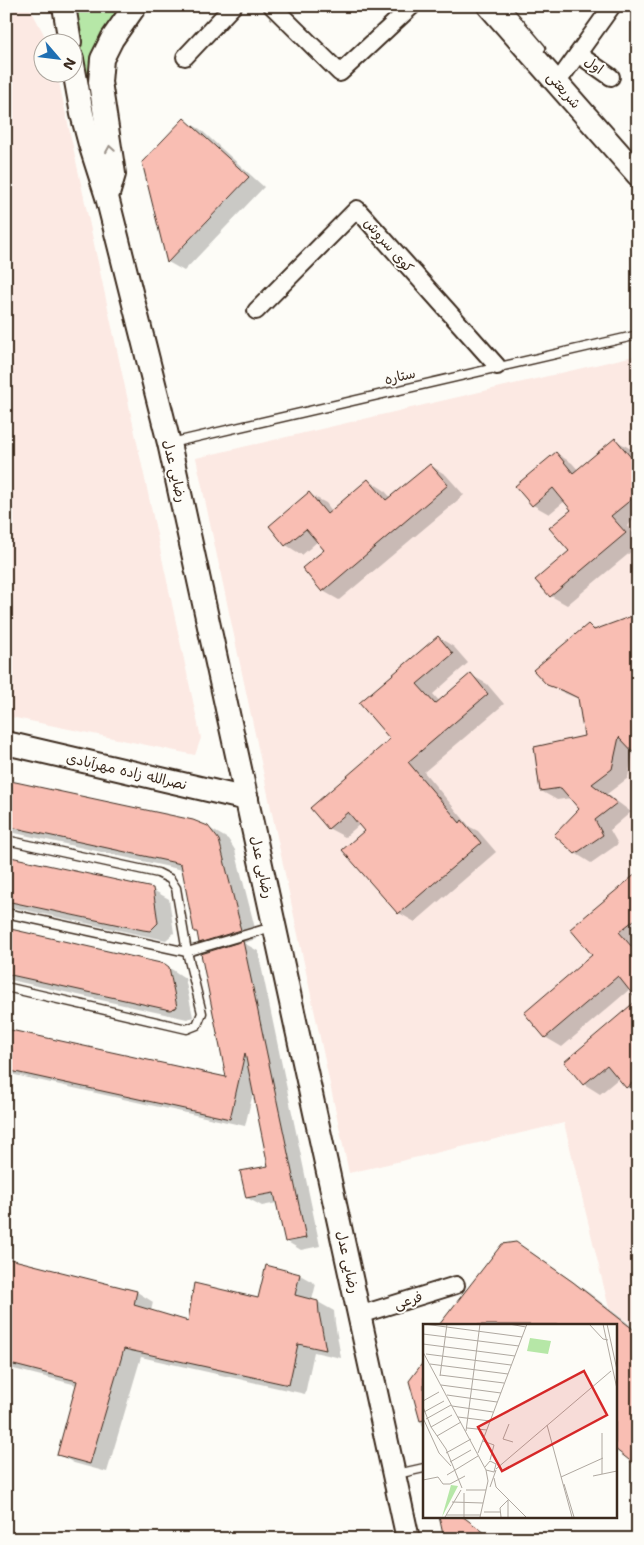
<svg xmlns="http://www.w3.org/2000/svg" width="644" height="1545" font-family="'Shantell Sans','Playpen Sans Arabic',sans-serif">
<rect width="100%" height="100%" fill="#fdfcf7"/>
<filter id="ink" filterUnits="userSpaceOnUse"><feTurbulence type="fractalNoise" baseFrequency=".02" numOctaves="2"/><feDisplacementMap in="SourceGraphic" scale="10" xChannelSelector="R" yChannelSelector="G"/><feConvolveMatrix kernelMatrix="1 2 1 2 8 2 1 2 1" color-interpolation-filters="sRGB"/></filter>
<g filter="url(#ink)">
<g fill="#fce9e3">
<path d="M 6,6 L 29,6 L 48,42 L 42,42 L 42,72 L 57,73 L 201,738 L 195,755 L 6,716 Z"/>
<path d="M 638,355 L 638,1330 L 609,1308 L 564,1123 L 349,1173 L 196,458 Z"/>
</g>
<path fill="#b6e7a7" stroke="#788862" d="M 73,6 L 126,6 L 92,61 L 87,80 L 89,112 L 80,68 L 78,26 Z"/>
<g fill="#0003">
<path d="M 184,120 L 200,129 L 264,187 L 184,271 L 168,262 Z"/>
<path d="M 615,440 L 631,449 L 638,457 L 638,516 L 627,526 L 638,539 L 638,546 L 567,605 L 551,596 L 570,551 L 572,510 L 565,501 L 549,514 L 533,505 L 556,453 L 572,463 L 579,471 Z"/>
<path d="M 430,465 L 446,475 L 464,495 L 339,600 L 323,591 L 326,551 L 318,541 L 302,555 L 286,545 L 270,527 L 309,494 L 326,503 L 332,511 L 368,480 L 384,490 L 391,498 Z"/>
<path d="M 638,621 L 638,755 L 633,751 L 628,778 L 607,794 L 631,812 L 610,830 L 618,844 L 591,863 L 575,853 L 580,809 L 571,798 L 557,800 L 541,791 L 585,737 L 579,699 L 564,693 L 548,684 L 589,626 L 597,630 Z"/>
<path d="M 438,637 L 454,647 L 468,663 L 433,694 L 440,702 L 471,675 L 487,684 L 504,704 L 424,772 L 470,827 L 478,831 L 496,852 L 415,922 L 399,913 L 366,831 L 360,824 L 345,837 L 328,828 L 392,740 Z"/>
<path d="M 6,781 L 202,824 L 228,839 L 235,850 L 256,932 L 255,932 L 256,939 L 244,943 L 258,951 L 320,1246 L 301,1250 L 286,1241 L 277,1203 L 262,1206 L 247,1198 L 270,1167 L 254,1089 L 245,1126 L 6,1073 L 6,1030 L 228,1078 L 215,951 L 200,942 L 198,933 L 195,931 L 183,870 L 6,831 Z"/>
<path d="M 6,857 L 153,890 L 169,899 L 174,933 L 166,940 L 160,939 L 6,906 Z"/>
<path d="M 638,874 L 638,939 L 635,942 L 638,946 L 638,998 L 630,989 L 562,1047 L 545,1037 L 594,955 Z"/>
<path d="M 6,930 L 165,965 L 185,978 L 193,1017 L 187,1019 L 6,979 Z"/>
<path d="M 638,1001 L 638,1093 L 627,1087 L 619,1078 L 600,1094 L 584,1084 L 566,1063 Z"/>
<path d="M 516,1243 L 532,1253 L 589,1293 L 638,1331 L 638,1465 L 615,1325 L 441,1325 Z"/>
<path d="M 6,1259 L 137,1292 L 153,1302 L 151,1311 L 189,1322 L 259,1299 L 300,1275 L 316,1284 L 312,1300 L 318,1302 L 334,1311 L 335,1323 L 341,1358 L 314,1352 L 305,1394 L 141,1357 L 107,1472 L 74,1463 L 58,1454 L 77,1385 L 6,1367 Z"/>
<path d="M 424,1363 L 424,1431 L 410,1381 Z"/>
</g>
<g fill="#f9beb3" stroke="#3b2a1e">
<path d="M 184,118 L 249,177 L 167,263 L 142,162 Z"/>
<path d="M 615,438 L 638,466 L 638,494 L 611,516 L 626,533 L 550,597 L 535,580 L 569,551 L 549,528 L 571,510 L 553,488 L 532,506 L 515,486 L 556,452 L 573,473 Z"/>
<path d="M 430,464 L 448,485 L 322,592 L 302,568 L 324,550 L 306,529 L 285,546 L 269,526 L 309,492 L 327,514 L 368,479 L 386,500 Z"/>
<path d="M 632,616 L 638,619 L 638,650 L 632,668 L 638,669 L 638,757 L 619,737 L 612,769 L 592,784 L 617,803 L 595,820 L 603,835 L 575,854 L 554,835 L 579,809 L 561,788 L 540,791 L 534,747 L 584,736 L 578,698 L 566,692 L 547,685 L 533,670 L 588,624 L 594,630 Z"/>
<path d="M 438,636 L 453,654 L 417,684 L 435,704 L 471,673 L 488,694 L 408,762 L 460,823 L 462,820 L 481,843 L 398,914 L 342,850 L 364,831 L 348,812 L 328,829 L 310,808 L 390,739 L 359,703 Z"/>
<path d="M 6,780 L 193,820 L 208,826 L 219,840 L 240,923 L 239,923 L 241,930 L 199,943 L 197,932 L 194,932 L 181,864 L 6,826 Z"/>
<path d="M 6,856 L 153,888 L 158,923 L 150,931 L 143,930 L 6,901 Z"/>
<path d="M 638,872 L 638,917 L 619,932 L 638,954 L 638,1078 L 626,1088 L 607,1065 L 583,1085 L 564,1062 L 637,1000 L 618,976 L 545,1038 L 524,1013 L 592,955 L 570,929 Z"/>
<path d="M 6,928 L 165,964 L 169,967 L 177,1007 L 170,1010 L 6,974 Z"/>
<path d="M 243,941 L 306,1238 L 285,1242 L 274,1193 L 246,1198 L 240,1171 L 268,1166 L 245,1053 L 230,1119 L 6,1070 L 6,1029 L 226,1077 L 201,954 Z"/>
<path d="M 516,1242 L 573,1282 L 638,1333 L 638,1467 L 615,1449 L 615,1325 L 439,1325 L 502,1244 Z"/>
<path d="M 6,1258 L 137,1291 L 134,1305 L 188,1321 L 194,1283 L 258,1298 L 266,1265 L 300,1274 L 295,1295 L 318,1301 L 319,1313 L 326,1350 L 298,1344 L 289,1385 L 124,1349 L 90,1464 L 57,1455 L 77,1381 L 6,1363 Z"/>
<path d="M 424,1361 L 424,1420 L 420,1421 L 409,1381 Z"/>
<path d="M 439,1516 L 462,1516 L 493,1539 L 444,1539 Z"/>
</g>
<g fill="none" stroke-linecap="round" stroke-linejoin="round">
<defs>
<g id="lane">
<path d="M 505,6 L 541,48"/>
<path d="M 171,443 L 638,335"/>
<path d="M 6,840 L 158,873 L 170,879 L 176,888 L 187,952 L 202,1013 L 197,1025 L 187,1029 L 6,987"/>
<path d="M 6,913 L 187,952 L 272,927"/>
<path d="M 397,1474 L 424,1468"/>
</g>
<g id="street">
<path d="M 272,6 L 340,73 L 412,6"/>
<path d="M 578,54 L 611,77"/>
<path d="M 185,57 L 233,6"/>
<path d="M 557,83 L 612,6"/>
<path d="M 256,311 L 357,209 L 497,366"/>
<path d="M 359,1315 L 456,1285"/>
</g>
<g id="secondary">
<path d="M 64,6 L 70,42"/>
<path d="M 489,6 L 638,175"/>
<path d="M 72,59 L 82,114 L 90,144 L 107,197 L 169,443 L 408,1539"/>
<path d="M 109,191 L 114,174 L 100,82 L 102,59 L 112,39 L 135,6"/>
<path d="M 6,743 L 247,799"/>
</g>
</defs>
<use href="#lane" stroke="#3b2a1e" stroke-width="11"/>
<use href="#street" stroke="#3b2a1e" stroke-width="20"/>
<use href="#secondary" stroke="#3b2a1e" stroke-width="26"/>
<use href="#lane" stroke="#fdfcf7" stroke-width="8"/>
<use href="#street" stroke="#fdfcf7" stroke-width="16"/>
<use href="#secondary" stroke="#fdfcf7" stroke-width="22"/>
</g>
<defs><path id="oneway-chevron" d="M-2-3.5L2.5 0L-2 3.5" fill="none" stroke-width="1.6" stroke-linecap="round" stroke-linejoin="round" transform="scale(1.25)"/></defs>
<use stroke="#9c938a" href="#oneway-chevron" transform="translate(110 149) rotate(-99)"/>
</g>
<g text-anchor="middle" stroke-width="4" stroke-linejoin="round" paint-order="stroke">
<g font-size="14" fill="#3b2a1e" stroke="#fdfcf7">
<text transform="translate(594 65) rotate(35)" y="5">اول</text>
<text transform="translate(564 90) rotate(49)" y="5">شریعتی</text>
<text transform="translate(389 245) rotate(49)" y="5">کوی سروش</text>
<text transform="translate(400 376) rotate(-13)" y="5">ستاره</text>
<text transform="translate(175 471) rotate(77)" y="5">رضایی عدل</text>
<text transform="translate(127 771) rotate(13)" y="5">نصرالله زاده مهرآبادی</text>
<text transform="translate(262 867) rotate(78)" y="5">رضایی عدل</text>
<text transform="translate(348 1262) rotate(78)" y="5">رضایی عدل</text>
<text transform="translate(408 1300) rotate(-17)" y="5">فرعی</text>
</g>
</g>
<g transform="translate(423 1324)">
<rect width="194" height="194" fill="#fdfcf7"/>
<path d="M 107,14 L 128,17 L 125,30 L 104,27 ZM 28,161 L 35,162 L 19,193 Z" fill="#b6e7a7"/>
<path fill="none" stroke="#afa8a0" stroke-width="1" d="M 1,0 L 99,13M 86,0 L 103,3M 166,0 L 180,15 L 185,16M 180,0 L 194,65M 184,0 L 194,46M 0,10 L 96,22M 0,20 L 92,32M 0,28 L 63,146 L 65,157 L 57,193M 3,30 L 88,41M 7,40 L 85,50M 17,51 L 81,59M 17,52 L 24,0M 18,61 L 78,69M 24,71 L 74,78M 0,77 L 16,68M 29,82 L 70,88M 0,83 L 8,103 L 23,125 L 39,164M 1,88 L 21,77M 35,93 L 67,97M 0,94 L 16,129 L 28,142M 3,95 L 28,81M 86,100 L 80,115 L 90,118M 124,101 L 149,193M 8,103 L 29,91M 44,104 L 64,106M 43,107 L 57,0M 179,109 L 179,150M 14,112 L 38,98M 60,117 L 71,121 L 67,136M 23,129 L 48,115M 55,129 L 104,0M 27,138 L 48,126M 62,143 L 67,137 L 73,140 L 71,148 L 63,146M 73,145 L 188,47M 24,151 L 55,132M 170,152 L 194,147M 138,153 L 180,134M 71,154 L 73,163 L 103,193M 0,156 L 15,153 L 20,160 L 27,160 L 42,152M 141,160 L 151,193M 67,163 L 73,146M 43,166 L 63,166M 85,176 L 85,193M 29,178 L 60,179M 61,188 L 77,188M 23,191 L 57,191M 22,193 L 38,166M 41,193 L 41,169M 78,193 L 77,184 L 85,176"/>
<path fill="#d62828" fill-opacity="0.15" stroke="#d62828" stroke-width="2.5" d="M 161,47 L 184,91 L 79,147 L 55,103 Z"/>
<rect width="194" height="194" fill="none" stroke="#3b2a1e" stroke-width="2.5"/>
</g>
<rect width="644" height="1545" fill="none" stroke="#fdfcf7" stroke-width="25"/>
<rect x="12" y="12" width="619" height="1520" fill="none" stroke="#3b2a1e" stroke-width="2" filter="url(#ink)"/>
<g transform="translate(58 58) rotate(118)"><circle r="24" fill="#fdfcf7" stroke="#afa8a0"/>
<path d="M0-4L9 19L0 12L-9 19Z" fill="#1f6fb2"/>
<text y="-8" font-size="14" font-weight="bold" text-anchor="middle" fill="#3b2a1e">N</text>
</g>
</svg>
